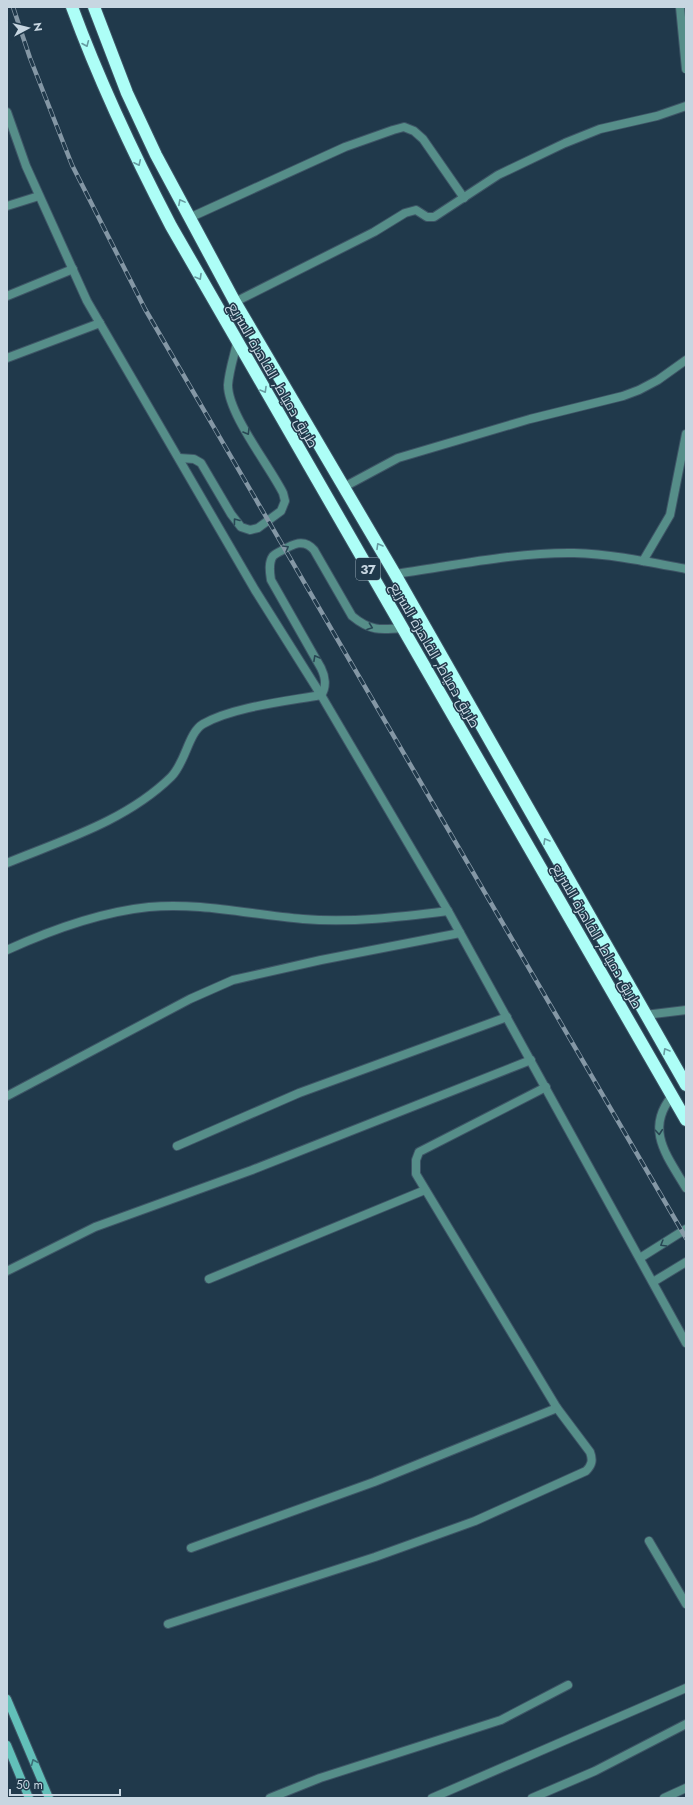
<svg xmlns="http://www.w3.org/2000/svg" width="693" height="1805" font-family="Jost,Cairo,sans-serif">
<rect width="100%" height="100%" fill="#20394b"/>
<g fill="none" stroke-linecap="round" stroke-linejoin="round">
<defs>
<g id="lane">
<path d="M 672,1096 C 644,1130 668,1157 686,1188"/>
<path d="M 640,1258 L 686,1229"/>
<path d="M 653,1282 L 686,1262"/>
</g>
<g id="street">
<path d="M 680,7 L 686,69"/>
<path d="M 7,112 L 26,166 L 87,301 L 255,590 L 321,695 L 448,911 L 686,1343"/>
<path d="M 7,206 L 39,196"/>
<path d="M 189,218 L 345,147 L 393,130 L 404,127 L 414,131 L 423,139 L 464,198"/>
<path d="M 7,296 L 73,269"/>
<path d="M 235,302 L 374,232 L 405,213 L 416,210 L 427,217 L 434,217 L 498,175 L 565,143 L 600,129 L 657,116 L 686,106"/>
<path d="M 7,358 L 100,323"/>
<path d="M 179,458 L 194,459 L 201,463 L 231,514 L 241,527 L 250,530 L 258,528 L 281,511 L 285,501 L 283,493 C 269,465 228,414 228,385 C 229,371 234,356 237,343"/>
<path d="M 344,487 L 398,458 L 530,419 L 623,396 L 639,390 L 658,380 L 686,360"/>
<path d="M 643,561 L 670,515 L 686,434"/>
<path d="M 395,574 C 452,566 517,552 574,553 C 612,554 649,562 686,569"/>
<path d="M 7,863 C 63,840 126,821 171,777 C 186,762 188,733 203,724 C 232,707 288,701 321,695 C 327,687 325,676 321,668 L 271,580 C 270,573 268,563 273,556 C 275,554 279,552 281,551 C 293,544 304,538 314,550 L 352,616 C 370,631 380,630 402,628"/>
<path d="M 7,950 C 51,930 100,912 149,907 C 200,902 252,915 303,919 C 352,923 400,917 448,911"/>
<path d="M 645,1015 L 686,1010"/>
<path d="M 7,1096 L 190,999 L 233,980 L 321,960 L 460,933"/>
<path d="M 177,1146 L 299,1093 L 507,1017"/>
<path d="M 7,1271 L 95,1227 L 252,1170 L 531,1060"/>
<path d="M 209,1279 L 425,1190"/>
<path d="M 649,1541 L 686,1604"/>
<path d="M 191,1548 L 374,1482 L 557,1408"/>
<path d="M 168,1624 L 375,1557 L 475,1521 L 586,1471 C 592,1465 593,1460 590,1452 L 557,1408 L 416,1174 L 416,1160 L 419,1152 L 546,1087"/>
<path d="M 270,1798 L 320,1778 L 501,1720 L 568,1685"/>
<path d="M 432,1798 L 686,1688"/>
<path d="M 532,1798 L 595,1771 L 686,1724"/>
<path d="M 664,1798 L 686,1788"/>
</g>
<g id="secondary">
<path d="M 7,1699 L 49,1798"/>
<path d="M 7,1745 L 29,1798"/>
</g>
<g id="highway">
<path d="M 72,7 C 100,83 134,155 171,226 L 686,1120"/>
<path d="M 94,7 L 127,93 L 156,155 L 235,302 L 395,574 L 686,1085"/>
</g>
</defs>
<use href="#lane" stroke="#3e5566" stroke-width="10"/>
<use href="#street" stroke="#3e5566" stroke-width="10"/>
<use href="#secondary" stroke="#3e5566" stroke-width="10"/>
<use href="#highway" stroke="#3e5566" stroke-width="14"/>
<use href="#lane" stroke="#568e89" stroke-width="8"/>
<use href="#street" stroke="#568e89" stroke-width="8"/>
<use href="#secondary" stroke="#62c0b9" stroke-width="8"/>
<use href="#highway" stroke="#adfef7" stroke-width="12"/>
<defs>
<path id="rail" d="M 13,7 L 30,58 L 72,165 L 145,309 L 686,1238"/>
</defs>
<use href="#rail" stroke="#8497a5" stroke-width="4.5"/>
<use href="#rail" stroke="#20394b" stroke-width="3" stroke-dasharray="9" stroke-linecap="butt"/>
</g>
<defs><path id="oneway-chevron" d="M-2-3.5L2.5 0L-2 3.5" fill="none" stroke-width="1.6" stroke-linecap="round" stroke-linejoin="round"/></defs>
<g stroke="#669ca1">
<use href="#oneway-chevron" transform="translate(86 44) rotate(67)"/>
<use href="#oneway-chevron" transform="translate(138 163) rotate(65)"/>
<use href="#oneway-chevron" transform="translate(181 202) rotate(-118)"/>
<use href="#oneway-chevron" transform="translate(199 277) rotate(60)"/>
<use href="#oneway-chevron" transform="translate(264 390) rotate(60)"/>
<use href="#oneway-chevron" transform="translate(379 546) rotate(-120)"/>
<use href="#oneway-chevron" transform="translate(546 841) rotate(-120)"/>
<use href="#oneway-chevron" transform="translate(666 1051) rotate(-120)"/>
</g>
<g stroke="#284654">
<use href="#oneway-chevron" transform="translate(247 432) rotate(59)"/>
<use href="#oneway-chevron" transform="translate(236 521) rotate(-127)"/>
<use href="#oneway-chevron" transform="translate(286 548) rotate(-30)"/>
<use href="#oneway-chevron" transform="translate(370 627) rotate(20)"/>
<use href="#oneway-chevron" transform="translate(316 658) rotate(-119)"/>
<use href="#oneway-chevron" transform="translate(659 1132) rotate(85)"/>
<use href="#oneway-chevron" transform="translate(663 1244) rotate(149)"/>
</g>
<use stroke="#3a6f77" href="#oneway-chevron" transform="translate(34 1762) rotate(-113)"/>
<g text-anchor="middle" stroke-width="3" stroke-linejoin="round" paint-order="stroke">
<rect fill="#20394b" stroke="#95a7b4" stroke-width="1" x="356" y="558" width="24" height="22" rx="3"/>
<g font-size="13" font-weight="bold" fill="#c7d6e1">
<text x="368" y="574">37</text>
</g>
<g font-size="14" fill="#c7d6e1" stroke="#20394b">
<text transform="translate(273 375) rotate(60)" y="5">طريق دمياط, القاهرة السريع</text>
<text transform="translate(435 655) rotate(60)" y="5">طريق دمياط, القاهرة السريع</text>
<text transform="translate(597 936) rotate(60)" y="5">طريق دمياط, القاهرة السريع</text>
</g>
</g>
<rect width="693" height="1805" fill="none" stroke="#c7d6e1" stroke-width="16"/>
<g transform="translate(28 28) rotate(83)" stroke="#20394b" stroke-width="3" paint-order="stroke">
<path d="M0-3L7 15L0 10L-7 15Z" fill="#c7d6e1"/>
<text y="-6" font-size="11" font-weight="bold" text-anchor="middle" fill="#c7d6e1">N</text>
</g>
<path d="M10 1789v6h110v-6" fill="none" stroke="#c7d6e1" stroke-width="2"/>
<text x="16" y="1789" font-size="12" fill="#c7d6e1" stroke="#20394b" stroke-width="3" paint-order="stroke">50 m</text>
</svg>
